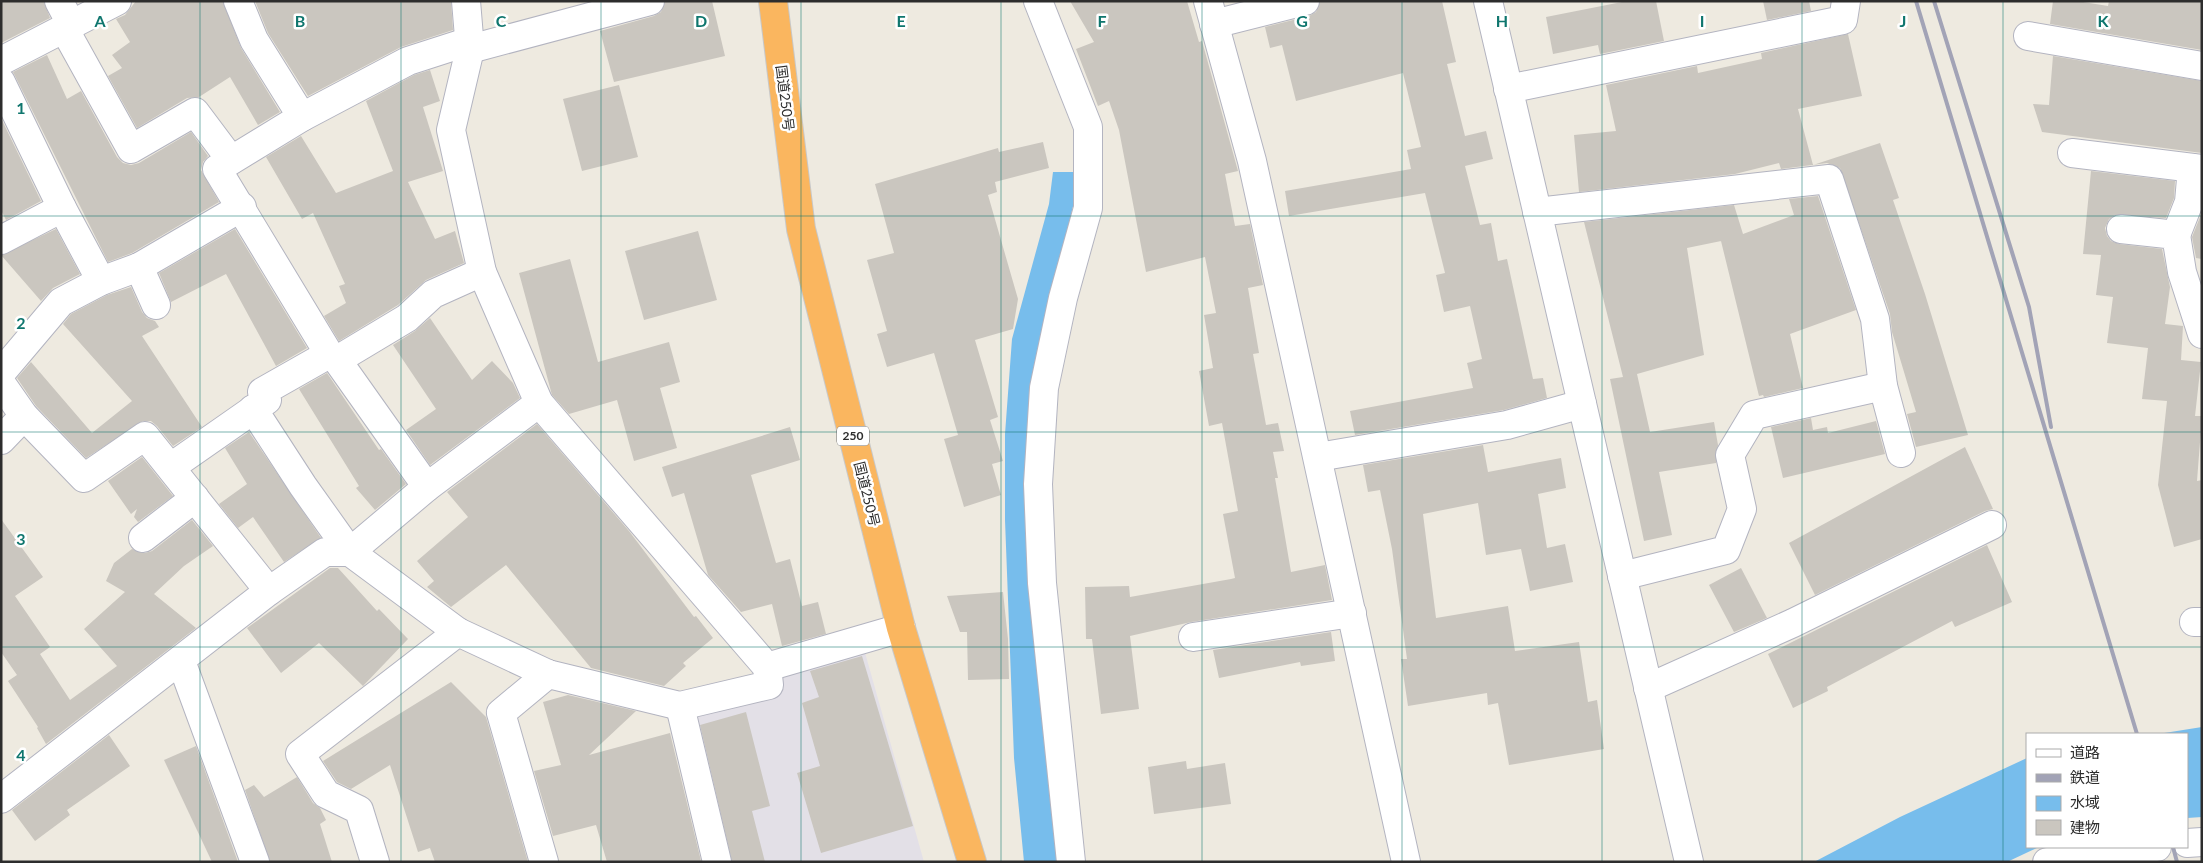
<svg xmlns="http://www.w3.org/2000/svg" width="2203" height="863" font-family="Lato,'Noto Sans JP',sans-serif">
<rect width="100%" height="100%" fill="#eeeae0"/>
<path fill="#e3e0e7" d="M 862,642 L 924,862 L 726,862 L 695,713 L 781,669 Z"/>
<g fill="#77bdec">
<path d="M 1053,172 L 1076,172 L 1075,198 L 1047,317 L 1059,862 L 1024,862 L 1014,758 L 1005,520 L 1005,434 L 1012,339 L 1049,204 Z"/>
<path d="M 2202,727 L 2202,817 L 2187,818 L 2187,734 L 2158,734 Z"/>
<path d="M 2027,758 L 2027,847 L 2039,847 L 2007,862 L 1814,862 L 1900,817 Z"/>
</g>
<g fill="#cac6bf">
<path d="M 1,1 L 44,1 L 50,18 L 1,43 Z"/>
<path d="M 136,1 L 223,1 L 241,48 L 280,112 L 258,125 L 230,77 L 199,97 L 187,98 L 137,128 L 108,76 L 122,68 L 112,55 L 130,42 L 116,19 L 125,15 Z"/>
<path d="M 255,1 L 451,1 L 453,30 L 401,47 L 308,96 L 268,33 Z"/>
<path d="M 665,1 L 712,1 L 725,56 L 614,82 L 600,31 L 654,16 L 661,12 Z"/>
<path d="M 1070,1 L 1187,1 L 1199,42 L 1202,41 L 1238,171 L 1225,174 L 1235,226 L 1250,224 L 1263,285 L 1248,288 L 1259,353 L 1253,354 L 1266,425 L 1278,423 L 1284,451 L 1273,452 L 1278,478 L 1275,478 L 1291,572 L 1325,565 L 1332,600 L 1191,622 L 1130,636 L 1139,709 L 1101,714 L 1092,639 L 1086,639 L 1085,587 L 1129,586 L 1130,597 L 1231,579 L 1235,578 L 1223,514 L 1238,511 L 1222,423 L 1209,426 L 1199,371 L 1213,368 L 1204,315 L 1216,313 L 1205,257 L 1146,272 L 1119,130 L 1109,101 L 1098,106 L 1076,49 L 1094,42 Z"/>
<path d="M 1320,1 L 1442,1 L 1456,62 L 1447,64 L 1465,136 L 1486,131 L 1493,159 L 1465,166 L 1480,225 L 1491,223 L 1498,261 L 1507,259 L 1533,379 L 1543,378 L 1547,398 L 1504,410 L 1355,435 L 1350,411 L 1473,388 L 1467,363 L 1482,359 L 1470,306 L 1444,312 L 1436,275 L 1445,273 L 1425,193 L 1289,216 L 1285,191 L 1411,169 L 1407,150 L 1421,147 L 1403,73 L 1296,101 L 1282,45 L 1270,48 L 1265,27 L 1309,16 L 1316,12 Z"/>
<path d="M 1627,1 L 1656,1 L 1664,41 L 1600,54 L 1598,45 L 1553,54 L 1546,17 Z"/>
<path d="M 1763,1 L 1809,1 L 1811,11 L 1767,20 Z"/>
<path d="M 2053,1 L 2077,1 L 2108,6 L 2109,1 L 2202,1 L 2202,50 L 2050,24 Z"/>
<path d="M 1848,34 L 1862,96 L 1798,109 L 1813,165 L 1880,143 L 1899,198 L 1893,200 L 1925,294 L 1968,435 L 1916,447 L 1907,414 L 1916,412 L 1892,332 L 1890,314 L 1840,168 L 1827,163 L 1781,169 L 1779,163 L 1735,174 L 1579,192 L 1574,135 L 1616,131 L 1606,85 L 1697,66 L 1698,73 L 1762,59 L 1761,53 Z"/>
<path d="M 47,55 L 67,99 L 81,91 L 117,157 L 123,163 L 131,165 L 139,163 L 191,132 L 208,156 L 203,162 L 201,170 L 219,202 L 132,253 L 108,262 L 13,72 Z"/>
<path d="M 2053,56 L 2202,81 L 2202,153 L 2042,132 L 2033,104 L 2049,105 Z"/>
<path d="M 430,70 L 440,101 L 423,107 L 443,171 L 408,182 L 435,239 L 455,231 L 464,263 L 426,280 L 398,305 L 339,341 L 324,316 L 346,303 L 339,286 L 345,284 L 313,213 L 302,219 L 266,157 L 301,136 L 336,193 L 393,171 L 366,101 L 414,75 Z"/>
<path d="M 619,85 L 638,157 L 582,171 L 563,99 Z"/>
<path d="M 1,118 L 41,201 L 6,220 L 1,210 Z"/>
<path d="M 1043,142 L 1049,168 L 995,182 L 997,192 L 988,195 L 1018,299 L 1013,329 L 975,340 L 998,417 L 990,420 L 1003,461 L 992,464 L 1001,495 L 964,507 L 944,439 L 958,435 L 934,353 L 887,367 L 877,334 L 887,331 L 867,260 L 894,253 L 875,184 L 998,148 L 999,152 Z"/>
<path d="M 2091,171 L 2175,181 L 2174,198 L 2166,218 L 2115,215 L 2109,219 L 2105,228 L 2107,236 L 2111,241 L 2119,244 L 2162,249 L 2170,287 L 2165,324 L 2183,326 L 2181,360 L 2201,362 L 2195,416 L 2202,416 L 2197,481 L 2202,480 L 2202,539 L 2174,547 L 2158,485 L 2167,401 L 2142,399 L 2148,348 L 2107,343 L 2113,297 L 2096,295 L 2101,255 L 2083,254 Z"/>
<path d="M 1818,196 L 1856,310 L 1790,334 L 1803,388 L 1764,397 L 1763,395 L 1759,396 L 1721,241 L 1726,240 L 1687,248 L 1704,355 L 1637,374 L 1650,432 L 1714,422 L 1718,445 L 1716,463 L 1659,472 L 1672,535 L 1644,541 L 1610,379 L 1623,377 L 1584,222 L 1734,205 L 1743,234 L 1794,215 L 1789,199 Z"/>
<path d="M 2202,212 L 2202,259 L 2196,258 L 2192,237 Z"/>
<path d="M 56,229 L 80,274 L 53,288 L 41,301 L 1,255 Z"/>
<path d="M 235,229 L 307,348 L 276,366 L 226,274 L 171,302 L 159,273 Z"/>
<path d="M 698,231 L 717,300 L 644,320 L 625,251 Z"/>
<path d="M 570,259 L 598,362 L 669,342 L 680,382 L 660,388 L 677,448 L 634,461 L 617,400 L 569,414 L 552,395 L 519,273 Z"/>
<path d="M 131,287 L 142,312 L 147,318 L 155,321 L 159,327 L 142,336 L 202,427 L 173,446 L 157,426 L 151,421 L 143,421 L 86,458 L 36,406 L 17,378 L 31,362 L 92,433 L 132,401 L 63,324 L 71,314 L 107,295 Z"/>
<path d="M 430,318 L 472,380 L 492,361 L 513,383 L 520,398 L 430,465 L 406,430 L 436,409 L 393,345 L 415,331 Z"/>
<path d="M 327,373 L 379,450 L 381,449 L 406,484 L 375,510 L 356,488 L 359,486 L 299,389 Z"/>
<path d="M 1811,418 L 1813,430 L 1827,427 L 1828,433 L 1876,421 L 1885,454 L 1783,478 L 1771,427 Z"/>
<path d="M 537,424 L 629,531 L 694,617 L 696,616 L 713,638 L 683,663 L 686,666 L 664,686 L 591,668 L 506,565 L 451,607 L 427,587 L 434,581 L 417,561 L 468,517 L 447,492 Z"/>
<path d="M 790,427 L 800,460 L 751,475 L 776,563 L 790,559 L 802,606 L 818,602 L 826,634 L 782,646 L 772,604 L 741,612 L 708,575 L 684,493 L 672,497 L 662,467 Z"/>
<path d="M 249,432 L 321,538 L 284,562 L 253,517 L 238,528 L 219,504 L 247,484 L 225,448 Z"/>
<path d="M 1483,445 L 1488,472 L 1561,458 L 1566,488 L 1538,494 L 1547,548 L 1565,544 L 1573,582 L 1530,591 L 1521,549 L 1486,555 L 1478,503 L 1423,514 L 1436,618 L 1508,606 L 1515,651 L 1579,642 L 1588,702 L 1597,700 L 1604,749 L 1509,765 L 1498,703 L 1488,705 L 1487,693 L 1408,706 L 1401,659 L 1407,659 L 1392,549 L 1380,490 L 1368,492 L 1363,465 Z"/>
<path d="M 1965,447 L 1993,509 L 1985,511 L 1815,595 L 1789,543 Z"/>
<path d="M 142,457 L 173,496 L 138,522 L 134,517 L 137,509 L 131,514 L 108,481 Z"/>
<path d="M 1,519 L 43,577 L 15,596 L 50,647 L 40,654 L 70,700 L 117,666 L 84,629 L 125,592 L 106,581 L 114,563 L 132,549 L 145,553 L 152,551 L 192,520 L 213,546 L 184,566 L 154,594 L 196,628 L 46,744 L 37,728 L 38,727 L 8,681 L 17,675 L 1,652 Z"/>
<path d="M 1987,545 L 2012,602 L 1955,627 L 1952,621 L 1827,687 L 1828,691 L 1793,708 L 1768,654 Z"/>
<path d="M 330,568 L 338,568 L 377,611 L 379,609 L 408,639 L 363,686 L 319,643 L 281,673 L 247,628 Z"/>
<path d="M 1741,568 L 1767,618 L 1734,632 L 1709,585 Z"/>
<path d="M 1003,592 L 1008,639 L 1009,679 L 968,680 L 967,632 L 960,632 L 947,596 Z"/>
<path d="M 1331,632 L 1335,661 L 1301,666 L 1300,662 L 1219,678 L 1213,650 Z"/>
<path d="M 862,656 L 913,826 L 821,853 L 797,773 L 820,766 L 802,703 L 819,697 L 810,671 Z"/>
<path d="M 451,682 L 486,717 L 528,862 L 435,862 L 430,848 L 418,852 L 390,765 L 351,789 L 337,782 L 323,761 Z"/>
<path d="M 568,695 L 636,711 L 589,755 L 670,733 L 701,861 L 607,862 L 596,825 L 553,836 L 534,771 L 561,765 L 543,702 Z"/>
<path d="M 746,712 L 770,806 L 752,811 L 765,862 L 732,862 L 700,725 Z"/>
<path d="M 109,735 L 130,766 L 67,810 L 70,815 L 35,841 L 12,810 Z"/>
<path d="M 196,746 L 238,862 L 212,862 L 164,760 Z"/>
<path d="M 1186,761 L 1187,769 L 1225,763 L 1231,804 L 1154,814 L 1148,767 Z"/>
<path d="M 297,777 L 313,803 L 320,808 L 326,820 L 320,824 L 332,862 L 270,862 L 245,790 L 254,785 L 264,797 Z"/>
</g>
<g fill="none" stroke-linecap="round" stroke-linejoin="round">
<defs>
<g id="minor">
<path d="M 59,1 L 72,26"/>
<path d="M 238,1 L 254,40 L 302,117"/>
<path d="M 1038,1 L 1088,127 L 1088,208 L 1063,298 L 1044,388 L 1038,484 L 1042,583 L 1071,862"/>
<path d="M 1208,1 L 1252,161 L 1406,862"/>
<path d="M 1488,1 L 1689,862"/>
<path d="M 1214,24 L 1305,1"/>
<path d="M 65,30 L 131,149 L 195,112 L 231,160"/>
<path d="M 2028,36 L 2202,66"/>
<path d="M 470,49 L 650,1"/>
<path d="M 1,61 L 117,1"/>
<path d="M 1,82 L 62,208 L 101,281"/>
<path d="M 1508,89 L 1843,20 L 1846,1"/>
<path d="M 2072,153 L 2202,169"/>
<path d="M 1537,212 L 1829,179 L 1875,319 L 1883,386 L 1901,453"/>
<path d="M 2121,229 L 2176,235 L 2182,272 L 2202,334"/>
<path d="M 2176,235 L 2189,202 L 2192,168"/>
<path d="M 1,240 L 62,208"/>
<path d="M 139,267 L 156,305"/>
<path d="M 337,360 L 407,318 L 433,294 L 482,272"/>
<path d="M 1,373 L 61,302 L 101,281 L 139,267 L 242,207"/>
<path d="M 1,383 L 24,416 L 84,478 L 145,436 L 269,591"/>
<path d="M 253,409 L 303,486 L 350,552 L 458,632 L 548,674 L 680,706 L 769,685 L 767,667 L 539,403 L 482,272 L 451,130 L 470,49 L 466,1"/>
<path d="M 1,440 L 24,416"/>
<path d="M 1318,457 L 1507,425 L 1582,404"/>
<path d="M 171,467 L 267,400 L 262,392 L 329,354"/>
<path d="M 427,487 L 337,360 L 329,354 L 217,169 L 302,117 L 408,61 L 470,41"/>
<path d="M 143,538 L 195,498"/>
<path d="M 1622,576 L 1726,550 L 1742,509 L 1730,455 L 1754,415 L 1883,386"/>
<path d="M 2194,622 L 2202,622"/>
<path d="M 1193,637 L 1352,613"/>
<path d="M 181,661 L 255,862"/>
<path d="M 767,667 L 901,628"/>
<path d="M 1648,688 L 1793,623 L 1992,525"/>
<path d="M 680,706 L 717,862"/>
<path d="M 1,799 L 269,591 L 325,552 L 350,552 L 427,487 L 539,403"/>
<path d="M 2187,843 L 2202,842"/>
<path d="M 375,862 L 359,810 L 326,794 L 300,754 L 458,632"/>
<path d="M 544,862 L 501,713 L 548,674"/>
<path d="M 2047,862 L 2157,847"/>
</g>
<path id="highway" d="M 773,1 L 801,229 L 901,628 L 972,862"/>
</defs>
<use href="#minor" stroke="#b3b4c0" stroke-width="30"/>
<use href="#highway" stroke="#c8c8c8" stroke-width="30"/>
<use href="#minor" stroke="#fff" stroke-width="28"/>
<use href="#highway" stroke="#fab65f" stroke-width="28"/>
<g stroke="#a2a3b6" stroke-width="4">
<path d="M 1916,1 L 2137,734"/>
<path d="M 1934,1 L 2029,307 L 2051,427"/>
<path d="M 2173,847 L 2177,862"/>
</g>
</g>
<path fill="none" stroke="#0f766e" stroke-width="1" stroke-opacity="0.55" d="M 200,1 L 200,862M 401,1 L 401,862M 601,1 L 601,862M 801,1 L 801,862M 1001,1 L 1001,862M 1202,1 L 1202,862M 1402,1 L 1402,862M 1602,1 L 1602,862M 1802,1 L 1802,862M 2003,1 L 2003,862M 1,216 L 2202,216M 1,432 L 2202,432M 1,647 L 2202,647"/>
<g text-anchor="middle" stroke-width="5" stroke-linejoin="round" paint-order="stroke">
<rect fill="#fff" stroke="#6c6c6c" stroke-width="1" x="837" y="426.5" width="32" height="19" rx="4"/>
<g font-size="12" font-weight="bold" fill="#2d2d2d">
<text x="853" y="440">250</text>
</g>
<g font-size="14" fill="#2d2d2d" stroke="#fff">
<text transform="translate(785 98) rotate(83)" y="5">国道250号</text>
<text transform="translate(867 494) rotate(76)" y="5">国道250号</text>
</g>
</g>
<g font-size="16" text-anchor="middle" font-weight="bold" fill="#0f766e" stroke="#fff" stroke-width="5" stroke-linejoin="round" paint-order="stroke">
<text x="100" y="27">A</text>
<text x="300" y="27">B</text>
<text x="501" y="27">C</text>
<text x="701" y="27">D</text>
<text x="901" y="27">E</text>
<text x="1102" y="27">F</text>
<text x="1302" y="27">G</text>
<text x="1502" y="27">H</text>
<text x="1702" y="27">I</text>
<text x="1903" y="27">J</text>
<text x="2103" y="27">K</text>
<text x="21" y="114">1</text>
<text x="21" y="329">2</text>
<text x="21" y="545">3</text>
<text x="21" y="761">4</text>
</g>
<rect width="2203" height="863" fill="none" stroke="#2d2d2d" stroke-width="5"/>
<rect x="2026" y="733" width="162" height="115" fill="#ffffff" stroke="#ababab"/>
<rect x="2036" y="749" width="25" height="8" fill="#ffffff" stroke="#ababab"/>
<text x="2070" y="758" font-size="15" fill="#2d2d2d">道路</text>
<rect x="2036" y="774" width="25" height="8" fill="#a2a3b6" stroke="#ababab"/>
<text x="2070" y="783" font-size="15" fill="#2d2d2d">鉄道</text>
<rect x="2036" y="796" width="25" height="15" fill="#77bdec" stroke="#ababab"/>
<text x="2070" y="808" font-size="15" fill="#2d2d2d">水域</text>
<rect x="2036" y="820" width="25" height="15" fill="#cac6bf" stroke="#ababab"/>
<text x="2070" y="833" font-size="15" fill="#2d2d2d">建物</text>
</svg>
